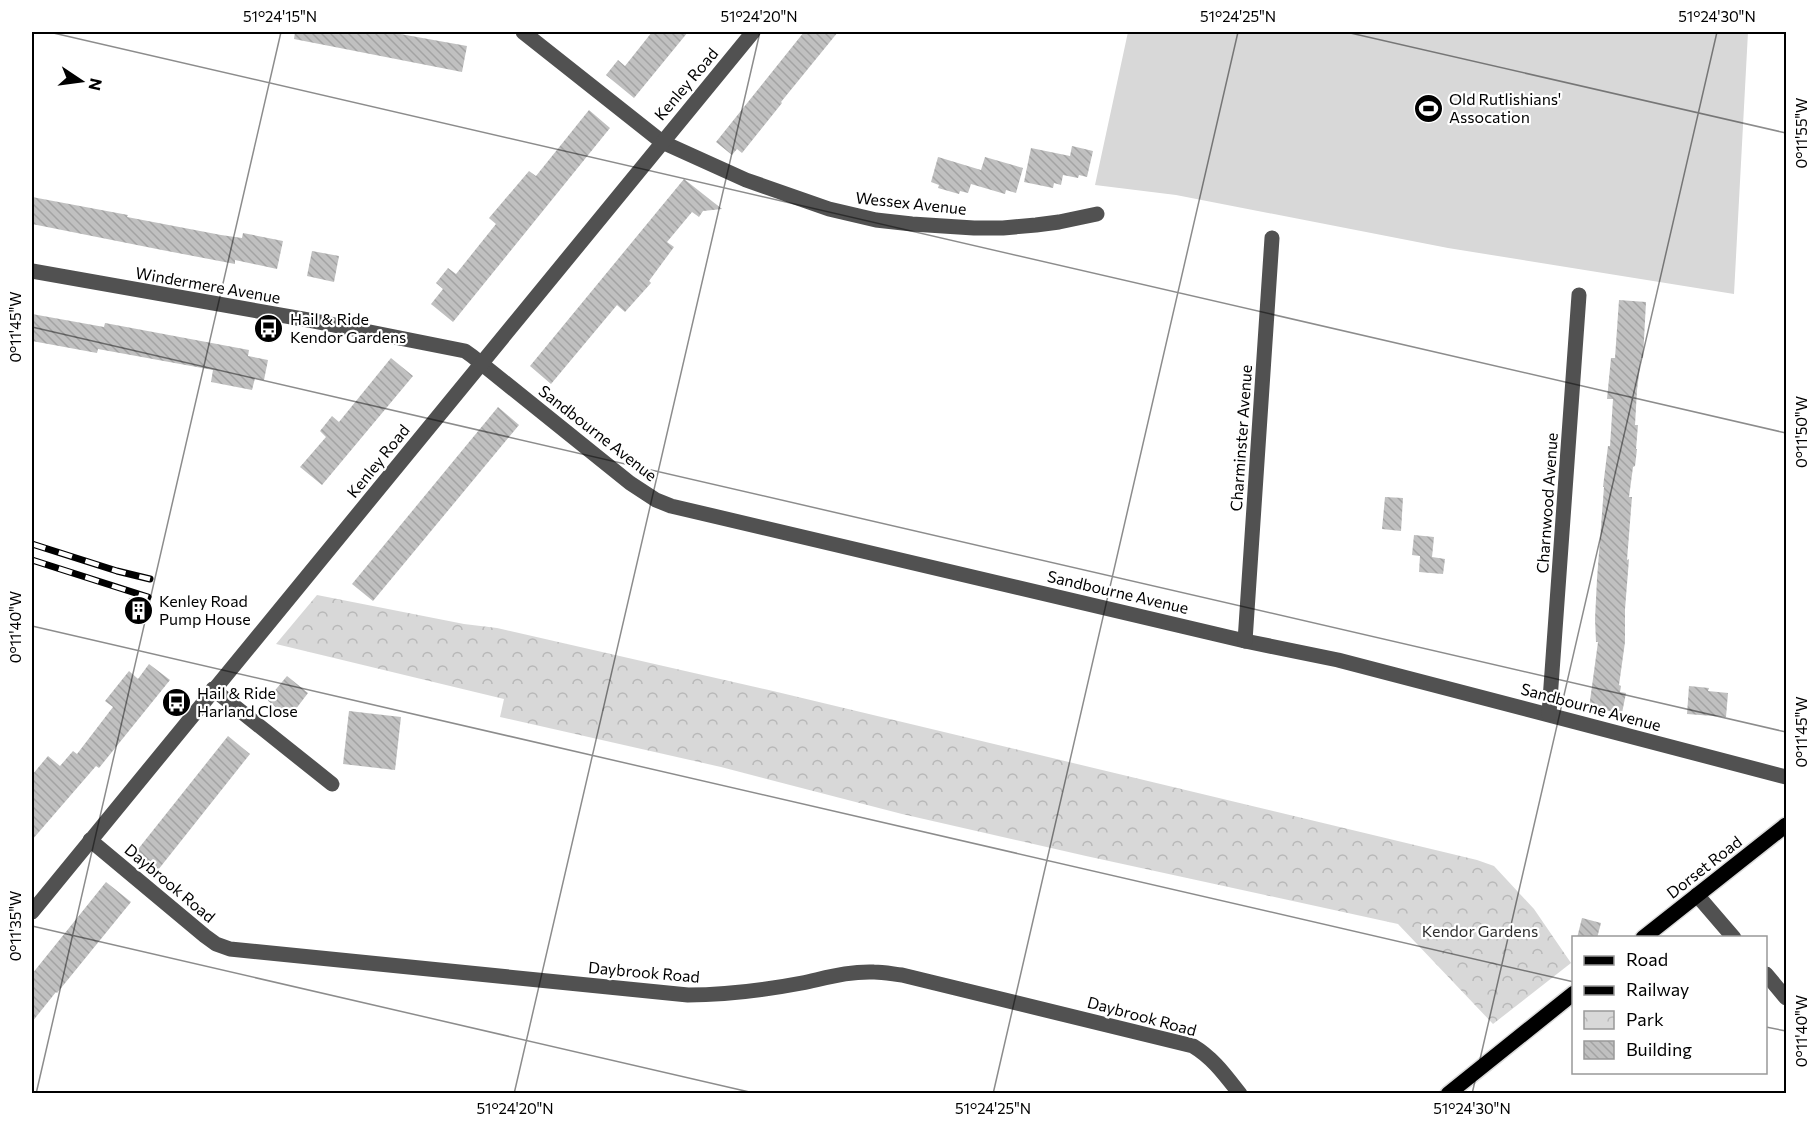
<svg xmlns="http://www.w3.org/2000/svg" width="1818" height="1125" font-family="Commissioner,sans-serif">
<defs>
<pattern id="park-crowns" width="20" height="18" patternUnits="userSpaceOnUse" patternTransform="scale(1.5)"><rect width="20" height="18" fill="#d8d8d8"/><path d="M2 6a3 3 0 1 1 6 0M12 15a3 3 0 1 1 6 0" fill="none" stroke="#b8b8b8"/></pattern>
<pattern id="building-back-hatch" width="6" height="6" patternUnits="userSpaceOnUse" patternTransform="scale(1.5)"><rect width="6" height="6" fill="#c0c0c0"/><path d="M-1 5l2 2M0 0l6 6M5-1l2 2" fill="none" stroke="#a3a3a3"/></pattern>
</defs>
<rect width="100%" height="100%" fill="#fff"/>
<path fill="url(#park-crowns)" d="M 317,595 L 464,624 L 497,628 L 773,691 L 1477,860 L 1494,866 L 1534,909 L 1571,963 L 1493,1024 L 1398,924 L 1086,856 L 902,814 L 721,767 L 500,717 L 504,699 L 276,644 Z"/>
<path fill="#d8d8d8" d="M 1128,32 L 1748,32 L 1734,294 L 1448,248 L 1176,195 L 1095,185 Z"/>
<g fill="url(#building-back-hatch)">
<path d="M 295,32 L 389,32 L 467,46 L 462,72 L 294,39 Z"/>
<path d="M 652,32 L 688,32 L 634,98 L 606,75 L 618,60 L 625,66 Z"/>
<path d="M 804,32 L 838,32 L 781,102 L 782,103 L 742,153 L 737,149 L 732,155 L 716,142 Z"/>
<path d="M 589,110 L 610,128 L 453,322 L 431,304 L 443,289 L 436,283 L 448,268 L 456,274 L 496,224 L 489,218 L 529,171 L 536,176 Z"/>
<path d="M 1072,146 L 1093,151 L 1087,177 L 1079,175 L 1078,178 L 1063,175 L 1061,185 L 1054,183 L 1053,188 L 1024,182 L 1031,148 L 1070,156 Z"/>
<path d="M 938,157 L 981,170 L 985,157 L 1023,168 L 1016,193 L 1006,190 L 1005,194 L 971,184 L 968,193 L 960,191 L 959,194 L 938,188 L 939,185 L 931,182 Z"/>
<path d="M 684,179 L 722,209 L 703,211 L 699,217 L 692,212 L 667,242 L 674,247 L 649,281 L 651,283 L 625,312 L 617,305 L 551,384 L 530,366 Z"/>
<path d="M 32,197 L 128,215 L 127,217 L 221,235 L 242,238 L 243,233 L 283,241 L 277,269 L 235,260 L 235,264 L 162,250 L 32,224 Z"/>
<path d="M 312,251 L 339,256 L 334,282 L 307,276 Z"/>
<path d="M 1619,300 L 1646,302 L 1643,358 L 1641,358 L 1637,390 L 1635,425 L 1638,425 L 1636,449 L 1637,449 L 1635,466 L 1633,467 L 1629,497 L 1632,497 L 1627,560 L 1629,559 L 1625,609 L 1625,642 L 1619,685 L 1621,686 L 1620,692 L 1626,693 L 1622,713 L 1589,708 L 1598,642 L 1596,642 L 1595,619 L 1597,579 L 1604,487 L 1603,487 L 1608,446 L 1610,446 L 1613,399 L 1607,399 L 1611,358 L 1615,358 Z"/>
<path d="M 32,314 L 104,327 L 105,323 L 249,350 L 248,356 L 268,360 L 264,380 L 255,378 L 252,390 L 211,382 L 213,370 L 98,349 L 97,353 L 32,341 Z"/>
<path d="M 391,358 L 413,376 L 322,485 L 300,467 L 326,437 L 320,431 L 332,416 L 339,422 Z"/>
<path d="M 498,407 L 519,425 L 373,601 L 352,584 Z"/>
<path d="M 1385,497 L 1403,498 L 1401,531 L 1382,529 Z"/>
<path d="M 1414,535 L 1434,537 L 1432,557 L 1445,559 L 1443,574 L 1419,572 L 1420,556 L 1412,555 Z"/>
<path d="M 129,598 L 152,604 L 148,620 L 125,614 Z"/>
<path d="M 149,664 L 170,680 L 99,768 L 96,766 L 32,840 L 32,775 L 48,756 L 60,766 L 73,751 L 77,754 L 113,707 L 105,701 L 129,671 L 138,679 Z"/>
<path d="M 287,676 L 308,693 L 289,718 L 267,700 Z"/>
<path d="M 1689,686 L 1709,688 L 1708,691 L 1728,693 L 1726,717 L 1687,714 Z"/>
<path d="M 349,711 L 401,717 L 395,770 L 343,764 Z"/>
<path d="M 228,736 L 250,754 L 158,870 L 135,853 Z"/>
<path d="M 106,882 L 131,902 L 57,993 L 56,992 L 32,1022 L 32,974 Z"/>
<path d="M 1582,918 L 1601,923 L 1597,938 L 1577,938 Z"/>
</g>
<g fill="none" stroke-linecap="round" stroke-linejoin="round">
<defs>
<g id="major">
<path d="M 1643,938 L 1786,825"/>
<path d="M 1448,1094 L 1574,993"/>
</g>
</defs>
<use href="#major" stroke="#dbdbdb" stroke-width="18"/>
<g stroke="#515151" stroke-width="15">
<path d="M 523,32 L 662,142 L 746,180 L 829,209 L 876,220 L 912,224 L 974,228 L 1003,228 L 1036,225 L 1059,222 L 1097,214"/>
<path d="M 32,271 L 314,321 L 465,351 L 472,356 L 630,483 L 656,500 L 671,506 L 1245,641 L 1338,660 L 1786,777"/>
<path d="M 1245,641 L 1272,238"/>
<path d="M 213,689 L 332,784"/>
<path d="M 1549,714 L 1579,295"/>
<path d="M 90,840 L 205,936 L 216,944 L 230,949 L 688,995 C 725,995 765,990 802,983 C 826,978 849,971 874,972 C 883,972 893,974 902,975 L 1193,1046 C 1213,1058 1225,1075 1240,1094"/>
<path d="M 1697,895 L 1734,938"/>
<path d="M 32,912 L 753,32"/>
<path d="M 1766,974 L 1786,998"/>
</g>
<use href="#major" stroke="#000" stroke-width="15"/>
<defs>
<g id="rail">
<path d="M 32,544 L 117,571 L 150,579"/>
<path d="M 32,560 L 148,597"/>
</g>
</defs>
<use href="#rail" stroke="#000" stroke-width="7"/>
<use href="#rail" stroke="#fff" stroke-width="4.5" stroke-dasharray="14" stroke-linecap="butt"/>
</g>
<path fill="none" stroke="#000" stroke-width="1.5" stroke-opacity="0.45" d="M 49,32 L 1786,433M 1346,32 L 1786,133M 32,327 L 1786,732M 32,626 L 1574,982M 32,926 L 758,1094M 1766,1027 L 1786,1031M 36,1094 L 281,32M 514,1094 L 760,32M 993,1094 L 1238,32M 1472,1094 L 1717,32"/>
<defs>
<symbol id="stadium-disc" viewBox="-11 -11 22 22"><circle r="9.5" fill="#000" stroke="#fff"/><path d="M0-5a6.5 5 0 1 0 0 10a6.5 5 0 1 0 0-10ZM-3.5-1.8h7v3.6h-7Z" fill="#fff"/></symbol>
<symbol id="bus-disc" viewBox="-11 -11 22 22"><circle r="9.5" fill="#000" stroke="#fff"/><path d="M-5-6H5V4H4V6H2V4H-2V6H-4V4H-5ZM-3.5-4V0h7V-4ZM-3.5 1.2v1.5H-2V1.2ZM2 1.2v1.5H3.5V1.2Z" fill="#fff"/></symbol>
<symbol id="building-disc" viewBox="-11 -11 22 22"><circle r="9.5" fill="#000" stroke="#fff"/><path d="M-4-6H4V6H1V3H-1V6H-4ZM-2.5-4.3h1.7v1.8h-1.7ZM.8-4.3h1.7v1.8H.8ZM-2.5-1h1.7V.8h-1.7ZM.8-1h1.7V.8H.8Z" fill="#fff"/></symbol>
</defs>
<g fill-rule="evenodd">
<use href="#stadium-disc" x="1412" y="92" width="33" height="33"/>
<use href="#bus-disc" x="252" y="312" width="33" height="33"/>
<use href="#building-disc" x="122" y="594" width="33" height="33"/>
<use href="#bus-disc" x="160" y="686" width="33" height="33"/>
</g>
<g text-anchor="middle" stroke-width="4.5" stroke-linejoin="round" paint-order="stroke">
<g font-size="16" fill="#000" stroke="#fff">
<text transform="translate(686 84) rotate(-50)" y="6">Kenley Road</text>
<text transform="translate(911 203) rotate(6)" y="6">Wessex Avenue</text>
<text transform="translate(208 285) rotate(10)" y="6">Windermere Avenue</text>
<text transform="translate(598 433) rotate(38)" y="6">Sandbourne Avenue</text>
<text transform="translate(1241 438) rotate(-86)" y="6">Charminster Avenue</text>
<text transform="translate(378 461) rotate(-51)" y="6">Kenley Road</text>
<text transform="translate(1547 503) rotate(-86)" y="6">Charnwood Avenue</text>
<text transform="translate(1118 592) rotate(13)" y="6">Sandbourne Avenue</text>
<text transform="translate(1591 707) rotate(15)" y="6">Sandbourne Avenue</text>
<text transform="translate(1704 867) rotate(-38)" y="6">Dorset Road</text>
<text transform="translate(170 883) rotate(40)" y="6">Daybrook Road</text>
<text transform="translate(644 972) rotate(5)" y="6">Daybrook Road</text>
<text transform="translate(1142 1016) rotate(15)" y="6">Daybrook Road</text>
</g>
<g font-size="16" fill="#000" stroke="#fff" text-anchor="start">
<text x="1449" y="105">Old Rutlishians'<tspan x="1449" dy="18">Assocation</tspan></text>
<text x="290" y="325">Hail &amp; Ride<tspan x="290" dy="18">Kendor Gardens</tspan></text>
<text x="159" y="607">Kenley Road<tspan x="159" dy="18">Pump House</tspan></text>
<text x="197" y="699">Hail &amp; Ride<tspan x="197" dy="18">Harland Close</tspan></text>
</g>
<g font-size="16" fill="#2f2f2f" stroke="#fff">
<text x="1480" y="937">Kendor Gardens</text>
</g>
</g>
<rect width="1818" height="1125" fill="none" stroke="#ffffff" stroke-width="66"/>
<rect x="1572" y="936" width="195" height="138" fill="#ffffff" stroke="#999999" stroke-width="1.5"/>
<rect x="1584" y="956" width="30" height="9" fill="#000000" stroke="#999999" stroke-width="1.5"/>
<text x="1626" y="966" font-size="18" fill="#000000">Road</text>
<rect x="1584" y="986" width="30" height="9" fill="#000000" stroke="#999999" stroke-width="1.5"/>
<text x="1626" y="996" font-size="18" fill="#000000">Railway</text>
<rect x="1584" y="1011" width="30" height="18" fill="url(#park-crowns)" stroke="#999999" stroke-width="1.5"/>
<text x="1626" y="1026" font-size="18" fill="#000000">Park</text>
<rect x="1584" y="1041" width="30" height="18" fill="url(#building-back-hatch)" stroke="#999999" stroke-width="1.5"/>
<text x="1626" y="1056" font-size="18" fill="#000000">Building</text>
<g transform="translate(81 81) rotate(103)" stroke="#ffffff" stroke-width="4.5" paint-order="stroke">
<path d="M0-4.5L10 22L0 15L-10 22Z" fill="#000000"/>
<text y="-9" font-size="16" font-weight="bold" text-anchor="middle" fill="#000000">N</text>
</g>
<rect x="33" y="33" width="1752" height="1059" fill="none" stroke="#000" stroke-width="2"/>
<g font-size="15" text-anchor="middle" fill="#000">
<text x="280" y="22">51°24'15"N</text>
<text x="759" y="22">51°24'20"N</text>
<text x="1238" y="22">51°24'25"N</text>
<text x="1717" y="22">51°24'30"N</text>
<text transform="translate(1802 133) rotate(-90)" y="5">0°11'55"W</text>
<text transform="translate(16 327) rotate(-90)" y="5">0°11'45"W</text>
<text transform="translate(1802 432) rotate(-90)" y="5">0°11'50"W</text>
<text transform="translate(16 627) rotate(-90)" y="5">0°11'40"W</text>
<text transform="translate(1802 732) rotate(-90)" y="5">0°11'45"W</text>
<text transform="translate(16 926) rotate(-90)" y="5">0°11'35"W</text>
<text transform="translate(1802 1031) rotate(-90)" y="5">0°11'40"W</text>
<text x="515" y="1114">51°24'20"N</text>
<text x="993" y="1114">51°24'25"N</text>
<text x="1472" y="1114">51°24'30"N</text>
</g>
</svg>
